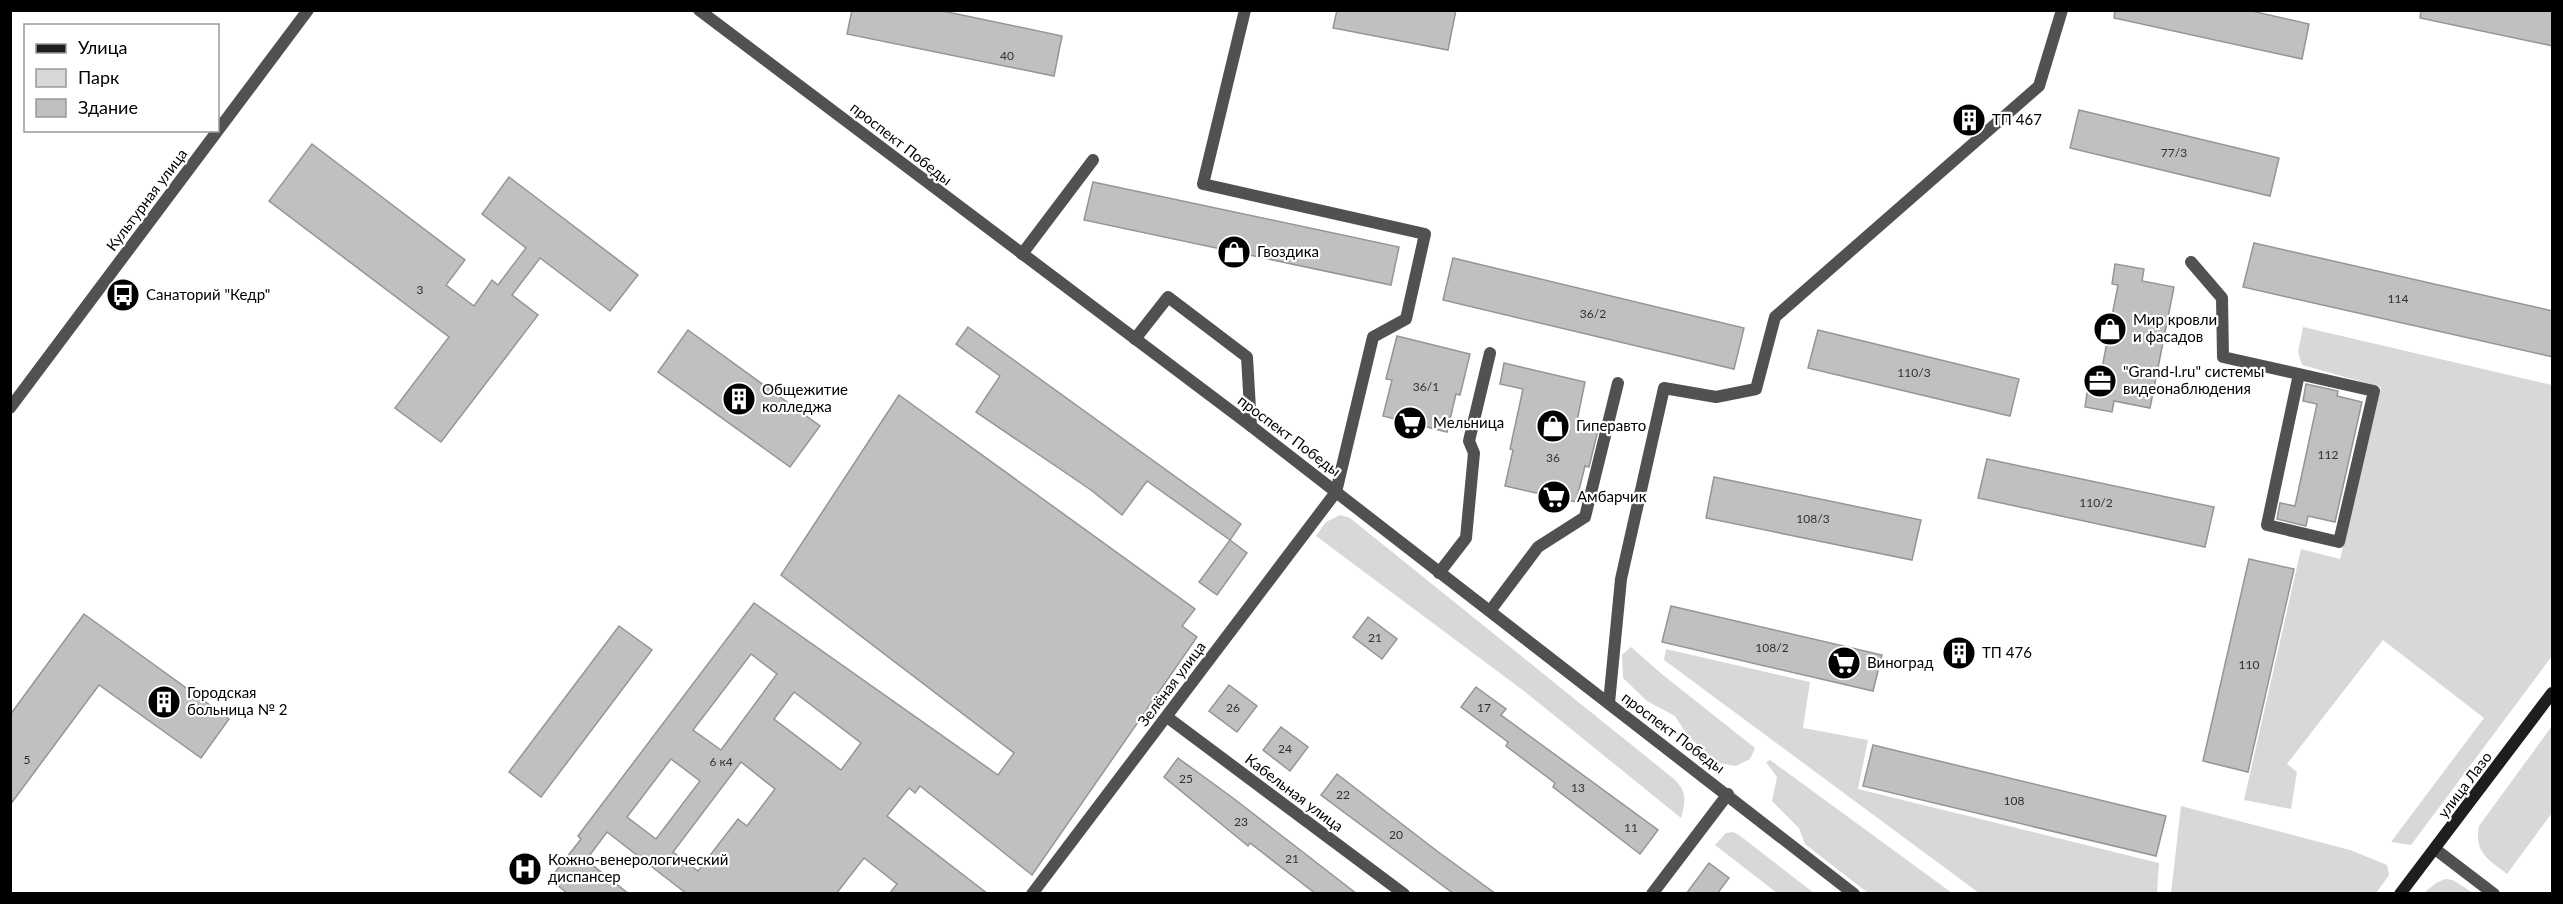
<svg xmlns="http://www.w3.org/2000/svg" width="2563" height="904" font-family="Lato,sans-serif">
<rect width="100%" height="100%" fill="#fff"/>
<g fill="#d8d8d8">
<path d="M 2303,327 L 2552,385 L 2552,656 L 2411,845 L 2391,842 L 2484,718 L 2383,640 L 2287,764 L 2297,772 L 2291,809 L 2244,800 L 2301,549 L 2340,559 L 2381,387 L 2302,365 L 2298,352 Z"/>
<path d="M 1340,515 L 1350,518 L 1674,779 C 1687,792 1686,800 1681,818 L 1524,691 L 1316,536 L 1326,522 Z"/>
<path d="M 1631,647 L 1663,675 L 1755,748 L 1750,759 L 1736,766 L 1718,763 L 1688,736 L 1675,716 L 1647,701 L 1623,678 L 1622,655 Z"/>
<path d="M 1666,649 L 1810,682 L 1803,728 L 1868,740 L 1858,789 L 2159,863 L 2157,893 L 1979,893 L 1664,660 Z"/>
<path d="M 2552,726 L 2552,813 L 2507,874 C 2488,859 2474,853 2479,826 Z"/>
<path d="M 1770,760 L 1952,893 L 1868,893 L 1805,844 L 1799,828 L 1772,801 L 1777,777 L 1766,762 Z"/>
<path d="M 2181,806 L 2350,850 L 2387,865 L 2389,875 L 2376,893 L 2171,893 Z"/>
<path d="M 1733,832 L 1739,835 L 1814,893 L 1777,893 L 1715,845 L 1726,833 Z"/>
<path d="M 2445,879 L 2453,880 L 2473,893 L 2424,893 L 2436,883 Z"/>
</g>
<g fill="#c0c0c0" stroke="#959595" stroke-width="1.5" fill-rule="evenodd">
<path d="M 852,10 L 938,10 L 1062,36 L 1054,76 L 847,34 Z"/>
<path d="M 1337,10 L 1456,10 L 1448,50 L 1333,28 Z"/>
<path d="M 2115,10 L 2247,10 L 2309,24 L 2302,59 L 2114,18 Z"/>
<path d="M 2421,10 L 2553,10 L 2553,46 L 2420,18 Z"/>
<path d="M 2079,110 L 2279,158 L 2270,196 L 2070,148 Z"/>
<path d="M 312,144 L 465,260 L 446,285 L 474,306 L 492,280 L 498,285 L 526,248 L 482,214 L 509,177 L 638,275 L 610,311 L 540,258 L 512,295 L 538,315 L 441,442 L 395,408 L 449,337 L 269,201 Z"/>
<path d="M 1093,182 L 1399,247 L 1391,285 L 1084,220 Z"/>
<path d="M 2254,243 L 2553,311 L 2553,357 L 2243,287 Z"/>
<path d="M 1453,258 L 1744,328 L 1734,369 L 1443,300 Z"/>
<path d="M 2115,264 L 2144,269 L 2142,281 L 2174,287 L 2150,408 L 2114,401 L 2112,412 L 2085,407 L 2088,387 L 2098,389 L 2118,285 L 2112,284 Z"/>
<path d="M 968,327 L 1241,524 L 1230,540 L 1147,481 L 1122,515 L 1091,490 L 976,412 L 1000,376 L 956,344 Z"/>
<path d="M 688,330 L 820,426 L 790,467 L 658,372 Z"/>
<path d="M 1818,330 L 2019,379 L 2010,416 L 1808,368 Z"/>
<path d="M 1397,336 L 1470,354 L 1460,395 L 1456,394 L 1447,432 L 1383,416 L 1392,380 L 1386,379 Z"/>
<path d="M 1504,363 L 1585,382 L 1577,421 L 1599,426 L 1589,467 L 1585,466 L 1576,502 L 1505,486 L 1513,450 L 1510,449 L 1523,389 L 1500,384 Z"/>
<path d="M 2306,384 L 2338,391 L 2337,396 L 2362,402 L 2335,522 L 2308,516 L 2306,526 L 2277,519 L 2280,503 L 2295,506 L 2317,404 L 2303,401 Z"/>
<path d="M 899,395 L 1195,609 L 1182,626 L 1197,637 L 1032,875 L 920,786 L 915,793 L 909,788 L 887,816 L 988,894 L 889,894 L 897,884 L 864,858 L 836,894 L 687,894 L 607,832 L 586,860 L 629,894 L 568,894 L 550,879 L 581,839 L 578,836 L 754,603 L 998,775 L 1014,753 L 781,575 ZM 751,654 L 777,674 L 721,750 L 693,730 ZM 794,692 L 861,743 L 841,770 L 774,719 ZM 671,759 L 700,781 L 656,839 L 627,817 ZM 741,762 L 775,789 L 747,826 L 738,819 L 698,871 L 673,852 Z"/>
<path d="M 1987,459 L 2214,507 L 2205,547 L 1978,498 Z"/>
<path d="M 1714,477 L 1921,520 L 1912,560 L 1706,518 Z"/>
<path d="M 1230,540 L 1247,553 L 1217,595 L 1199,582 Z"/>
<path d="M 2249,559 L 2294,569 L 2248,772 L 2203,761 Z"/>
<path d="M 1671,606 L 1882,655 L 1873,691 L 1662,642 Z"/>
<path d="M 84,614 L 229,719 L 201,758 L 99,685 L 10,805 L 10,715 Z"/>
<path d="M 1368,617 L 1397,639 L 1382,659 L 1353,637 Z"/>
<path d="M 619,626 L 652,650 L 541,797 L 509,772 Z"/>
<path d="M 1950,643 L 1971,647 L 1968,664 L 1946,660 Z"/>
<path d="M 1229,685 L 1257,706 L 1237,732 L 1209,711 Z"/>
<path d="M 1476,687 L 1506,709 L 1501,715 L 1658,830 L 1640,854 L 1553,787 L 1555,783 L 1506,746 L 1508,742 L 1461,707 Z"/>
<path d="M 1281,727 L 1308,747 L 1290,771 L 1263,750 Z"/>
<path d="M 1873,745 L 2166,816 L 2156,856 L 1863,786 Z"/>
<path d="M 1178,758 L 1233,798 L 1357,894 L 1316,894 L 1250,843 L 1248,846 L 1164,777 Z"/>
<path d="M 1337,774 L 1437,851 L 1496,894 L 1454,894 L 1321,795 Z"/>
<path d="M 1709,863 L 1729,878 L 1717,894 L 1686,894 Z"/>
</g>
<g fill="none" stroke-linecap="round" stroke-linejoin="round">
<g stroke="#515151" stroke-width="12">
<path d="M 1245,10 L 1203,184 L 1425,234 L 1406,319 L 1373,337 L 1336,492"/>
<path d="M 1022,254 L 1093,160"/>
<path d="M 2191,262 L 2222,298 L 2223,357 L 2374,391 L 2339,542 L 2267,525 L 2299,374"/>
<path d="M 1135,339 L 1168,297 L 1247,357 L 1251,426"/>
<path d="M 1439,573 L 1466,538 L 1474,453 L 1469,441 L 1490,353"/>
<path d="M 1490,611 L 1538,547 L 1585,517 L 1618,383"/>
<path d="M 1609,703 L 1621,579 L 1664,388 L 1716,397 L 1756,389 L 1775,317 L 2039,86 L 2062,10"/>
<path d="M 2435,849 L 2494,894"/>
</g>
<g stroke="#515151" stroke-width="12">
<path d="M 1167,717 L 1404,894"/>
<path d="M 1032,894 L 1336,492"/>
<path d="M 1652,894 L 1728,794"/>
</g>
<g stroke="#515151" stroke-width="12">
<path d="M 699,10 L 1251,426 L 1854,894"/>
<path d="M 10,408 L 308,10"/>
</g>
<path stroke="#1e1e1e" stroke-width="12" d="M 2400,894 L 2552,693"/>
</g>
<defs>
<symbol id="building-disc" viewBox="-11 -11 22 22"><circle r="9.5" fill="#000" stroke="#fff"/><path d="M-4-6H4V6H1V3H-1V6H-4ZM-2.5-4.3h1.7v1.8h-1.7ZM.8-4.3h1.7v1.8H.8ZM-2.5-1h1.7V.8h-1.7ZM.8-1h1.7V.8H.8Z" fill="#fff"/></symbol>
<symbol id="shop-disc" viewBox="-11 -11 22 22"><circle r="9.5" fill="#000" stroke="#fff"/><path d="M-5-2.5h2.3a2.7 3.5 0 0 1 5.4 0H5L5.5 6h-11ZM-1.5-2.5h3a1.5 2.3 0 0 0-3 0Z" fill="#fff"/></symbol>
<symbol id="bus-disc" viewBox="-11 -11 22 22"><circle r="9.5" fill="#000" stroke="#fff"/><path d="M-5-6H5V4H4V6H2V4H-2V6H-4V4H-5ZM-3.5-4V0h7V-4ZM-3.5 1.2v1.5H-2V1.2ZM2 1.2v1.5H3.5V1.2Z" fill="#fff"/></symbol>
<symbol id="office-disc" viewBox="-11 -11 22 22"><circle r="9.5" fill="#000" stroke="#fff"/><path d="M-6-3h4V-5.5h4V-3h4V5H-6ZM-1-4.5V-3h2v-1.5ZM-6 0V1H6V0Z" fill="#fff"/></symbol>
<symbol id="supermarket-disc" viewBox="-11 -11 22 22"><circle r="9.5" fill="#000" stroke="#fff"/><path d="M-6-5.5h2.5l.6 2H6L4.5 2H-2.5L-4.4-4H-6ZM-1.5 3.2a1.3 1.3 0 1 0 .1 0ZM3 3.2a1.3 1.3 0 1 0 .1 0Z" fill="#fff"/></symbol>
<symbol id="hospital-disc" viewBox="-11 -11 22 22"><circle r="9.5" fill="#000" stroke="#fff"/><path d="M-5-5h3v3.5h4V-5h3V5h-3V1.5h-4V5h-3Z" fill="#fff"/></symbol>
</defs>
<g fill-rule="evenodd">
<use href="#building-disc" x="1950" y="101" width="38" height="38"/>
<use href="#shop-disc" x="1215" y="233" width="38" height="38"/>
<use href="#bus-disc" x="104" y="276" width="38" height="38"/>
<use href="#shop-disc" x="2091" y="310" width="38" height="38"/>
<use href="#office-disc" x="2081" y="362" width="38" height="38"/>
<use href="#building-disc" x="720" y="380" width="38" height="38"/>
<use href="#supermarket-disc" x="1391" y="404" width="38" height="38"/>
<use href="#shop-disc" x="1534" y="407" width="38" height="38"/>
<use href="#supermarket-disc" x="1535" y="478" width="38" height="38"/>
<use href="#building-disc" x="1940" y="634" width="38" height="38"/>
<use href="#supermarket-disc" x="1825" y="644" width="38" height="38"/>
<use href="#building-disc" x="145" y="683" width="38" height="38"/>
<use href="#hospital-disc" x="506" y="850" width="38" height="38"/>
</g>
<g text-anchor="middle" stroke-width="4.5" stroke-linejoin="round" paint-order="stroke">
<g font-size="12" fill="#303030">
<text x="1007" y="60">40</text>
<text x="2174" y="157">77/3</text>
<text x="420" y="294">3</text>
<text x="2398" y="303">114</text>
<text x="1593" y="318">36/2</text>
<text x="1914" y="377">110/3</text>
<text x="1426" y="391">36/1</text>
<text x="2328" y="459">112</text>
<text x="1553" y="462">36</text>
<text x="2096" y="507">110/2</text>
<text x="1813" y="523">108/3</text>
<text x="1375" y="642">21</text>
<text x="1772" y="652">108/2</text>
<text x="2249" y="669">110</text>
<text x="1233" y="712">26</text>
<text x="1484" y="712">17</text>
<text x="1285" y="753">24</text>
<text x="27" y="764">5</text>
<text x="721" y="766">6 к4</text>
<text x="1186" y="783">25</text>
<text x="1578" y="792">13</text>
<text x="1343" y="799">22</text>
<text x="2014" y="805">108</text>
<text x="1241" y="826">23</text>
<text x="1631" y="832">11</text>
<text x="1396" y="839">20</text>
<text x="1292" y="863">21</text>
</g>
<g font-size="15" fill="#000" stroke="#fff" text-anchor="start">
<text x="1992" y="125">ТП 467</text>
<text x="1257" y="257">Гвоздика</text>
<text x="146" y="300">Санаторий "Кедр"</text>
<text x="2133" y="325">Мир кровли<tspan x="2133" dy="17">и фасадов</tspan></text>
<text x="2123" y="377">"Grand-l.ru" системы<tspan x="2123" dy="17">видеонаблюдения</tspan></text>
<text x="762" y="395">Общежитие<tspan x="762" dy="17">колледжа</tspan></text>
<text x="1433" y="428">Мельница</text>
<text x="1576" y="431">Гиперавто</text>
<text x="1577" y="502">Амбарчик</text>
<text x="1982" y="658">ТП 476</text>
<text x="1867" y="668">Виноград</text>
<text x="187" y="698">Городская<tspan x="187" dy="17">больница № 2</tspan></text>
<text x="548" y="865">Кожно-венерологический<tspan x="548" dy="17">диспансер</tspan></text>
</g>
<g font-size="15" fill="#000" stroke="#fff">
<text transform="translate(901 144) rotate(38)" y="5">проспект Победы</text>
<text transform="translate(147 200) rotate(-53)" y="5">Культурная улица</text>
<text transform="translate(1289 436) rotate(37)" y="5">проспект Победы</text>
<text transform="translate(1172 684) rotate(-53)" y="5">Зелёная улица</text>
<text transform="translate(1673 733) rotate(37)" y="5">проспект Победы</text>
<text transform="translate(2465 785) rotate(-53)" y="5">улица Лазо</text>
<text transform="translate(1294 793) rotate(37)" y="5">Кабельная улица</text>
</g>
</g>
<rect width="2563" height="904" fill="none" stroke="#000000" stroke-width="24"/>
<rect x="24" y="24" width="195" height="108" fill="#ffffff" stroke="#999999" stroke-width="1.5"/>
<rect x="36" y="44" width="30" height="9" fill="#1e1e1e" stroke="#999999" stroke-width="1.5"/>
<text x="78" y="54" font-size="18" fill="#000000">Улица</text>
<rect x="36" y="69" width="30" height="18" fill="#d8d8d8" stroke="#999999" stroke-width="1.5"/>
<text x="78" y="84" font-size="18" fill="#000000">Парк</text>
<rect x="36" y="99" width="30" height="18" fill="#c0c0c0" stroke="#999999" stroke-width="1.5"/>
<text x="78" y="114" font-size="18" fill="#000000">Здание</text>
</svg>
